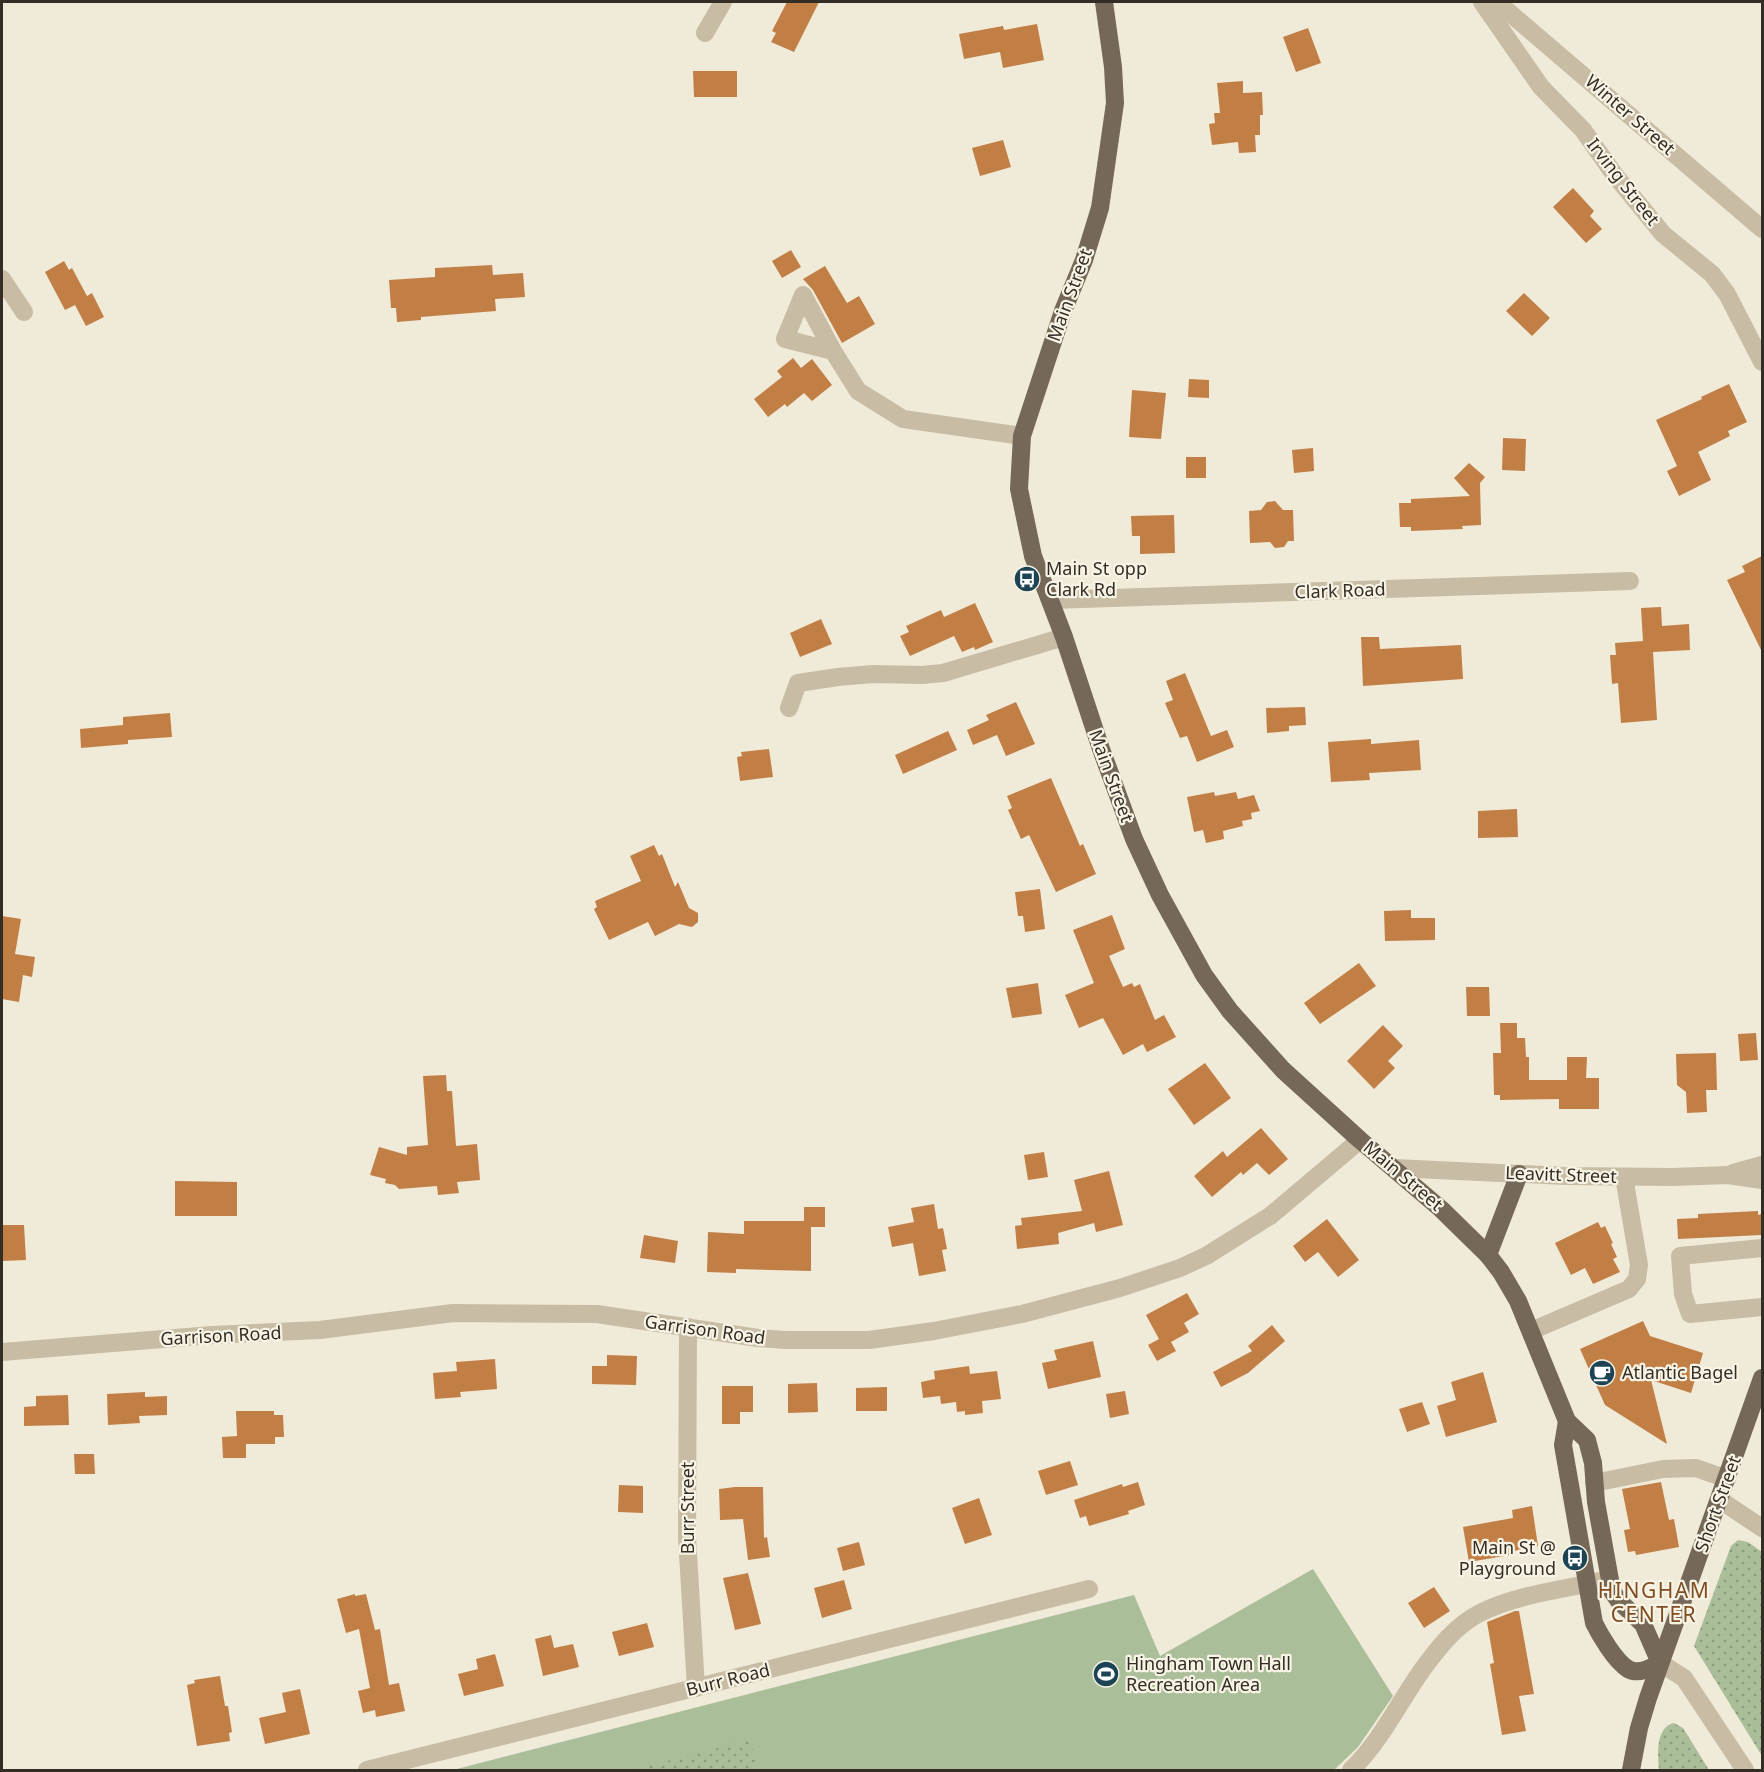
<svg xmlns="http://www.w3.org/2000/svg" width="1764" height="1772" font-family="'Noto Sans',sans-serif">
<defs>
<pattern id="park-dots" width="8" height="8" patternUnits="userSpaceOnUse" patternTransform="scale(1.5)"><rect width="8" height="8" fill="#aabe99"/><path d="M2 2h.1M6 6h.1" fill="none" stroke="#8b9b7d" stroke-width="1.8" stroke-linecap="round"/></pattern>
</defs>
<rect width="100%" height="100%" fill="#f0ead9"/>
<path fill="#aabe99" d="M 1313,1569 L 1393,1696 L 1358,1747 L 1334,1770 L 453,1770 L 1134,1595 L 1160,1656 Z"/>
<g fill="url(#park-dots)">
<path d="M 1738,1540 L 1748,1542 L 1762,1552 L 1762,1756 L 1694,1646 L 1731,1546 Z"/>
<path d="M 1674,1723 L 1683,1728 L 1709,1770 L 1659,1770 C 1658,1755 1655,1727 1674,1723 Z"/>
<path d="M 750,1740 L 758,1770 L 632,1770 Z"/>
</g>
<g fill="#c27f45">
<path d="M 787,2 L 819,2 L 794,52 L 771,42 L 776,33 L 772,31 Z"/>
<path d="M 1037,24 L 1044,60 L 1003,68 L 1000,52 L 964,59 L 959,34 L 1003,26 L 1004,30 Z"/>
<path d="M 1308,28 L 1321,63 L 1296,72 L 1283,37 Z"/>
<path d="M 693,71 L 737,71 L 737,97 L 694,97 Z"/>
<path d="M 1243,81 L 1243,93 L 1262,92 L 1263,115 L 1260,115 L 1260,135 L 1255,135 L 1256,152 L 1239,153 L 1238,142 L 1212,145 L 1209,124 L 1215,123 L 1214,113 L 1220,113 L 1217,83 Z"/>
<path d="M 1003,140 L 1011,167 L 980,176 L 972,148 Z"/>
<path d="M 1573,188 L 1594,211 L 1590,216 L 1602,229 L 1586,243 L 1553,207 Z"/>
<path d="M 791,250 L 801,267 L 782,278 L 772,261 Z"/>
<path d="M 64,261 L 69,270 L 72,268 L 87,296 L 92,293 L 104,317 L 86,326 L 75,305 L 65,310 L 45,272 Z"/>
<path d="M 492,265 L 493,275 L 523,273 L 525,297 L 495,299 L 496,311 L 421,317 L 421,320 L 397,322 L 396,308 L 391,308 L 389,280 L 435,277 L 435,268 Z"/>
<path d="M 825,266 L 847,303 L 859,296 L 875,324 L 842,343 L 813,290 L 803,279 Z"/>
<path d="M 1524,293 L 1550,318 L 1532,336 L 1506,311 Z"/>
<path d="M 793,358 L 801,368 L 812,359 L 832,385 L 812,401 L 804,393 L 787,407 L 785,404 L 768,417 L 754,399 L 782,377 L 777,371 Z"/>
<path d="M 1189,379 L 1209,380 L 1209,398 L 1188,397 Z"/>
<path d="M 1729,384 L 1747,422 L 1728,431 L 1730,436 L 1698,452 L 1711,480 L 1679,496 L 1667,471 L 1677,466 L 1656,420 L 1702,399 L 1701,397 Z"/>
<path d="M 1132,390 L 1166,393 L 1161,439 L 1129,437 Z"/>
<path d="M 1503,438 L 1526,439 L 1525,471 L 1502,470 Z"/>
<path d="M 1313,448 L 1314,471 L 1294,473 L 1292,450 Z"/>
<rect x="1186" y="457" width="20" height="21"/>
<path d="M 1469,463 L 1485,477 L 1480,483 L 1481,525 L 1462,526 L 1463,529 L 1411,531 L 1411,527 L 1400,527 L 1399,503 L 1411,503 L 1411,499 L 1470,496 L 1454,478 Z"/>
<path d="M 1275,501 L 1283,510 L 1293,510 L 1294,541 L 1288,541 L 1284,547 L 1275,548 L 1270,542 L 1250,543 L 1249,511 L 1261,510 L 1267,502 Z"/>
<path d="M 1174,515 L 1175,553 L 1140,554 L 1140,536 L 1132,536 L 1131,516 Z"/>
<path d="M 1762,556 L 1762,652 L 1727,580 L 1745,572 L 1742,566 Z"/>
<path d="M 975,603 L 993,642 L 975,650 L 974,647 L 962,652 L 954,636 L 910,656 L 900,636 L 909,632 L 906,626 L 941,610 L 944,617 Z"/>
<path d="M 1661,607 L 1662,626 L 1689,624 L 1690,650 L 1653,652 L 1657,720 L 1621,723 L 1618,683 L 1612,684 L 1610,655 L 1616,655 L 1615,643 L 1643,641 L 1641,608 Z"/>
<path d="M 821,619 L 832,644 L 800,657 L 790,633 Z"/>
<path d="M 1361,637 L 1379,637 L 1380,649 L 1461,645 L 1463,679 L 1363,686 Z"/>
<path d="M 1185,673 L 1211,736 L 1227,730 L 1234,747 L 1197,762 L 1187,736 L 1180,738 L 1165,703 L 1173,700 L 1166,681 Z"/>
<path d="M 1016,702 L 1035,744 L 1006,756 L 997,735 L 973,745 L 967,730 L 989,720 L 986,715 Z"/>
<path d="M 1305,707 L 1306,725 L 1289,726 L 1289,731 L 1267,733 L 1266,708 Z"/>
<path d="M 170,713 L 172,737 L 128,740 L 128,744 L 81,748 L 80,729 L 123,725 L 123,717 Z"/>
<path d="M 948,731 L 957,750 L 903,774 L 895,755 Z"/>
<path d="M 1371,739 L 1371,744 L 1419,740 L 1421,770 L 1369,773 L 1370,780 L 1331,782 L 1328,742 Z"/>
<path d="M 769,749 L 773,777 L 740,781 L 737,757 L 742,756 L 741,752 Z"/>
<path d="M 1051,778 L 1080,846 L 1083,844 L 1096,874 L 1056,892 L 1029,835 L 1021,839 L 1008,810 L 1012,808 L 1007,796 Z"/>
<path d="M 1214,792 L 1215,796 L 1236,792 L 1238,799 L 1254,795 L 1260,811 L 1251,813 L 1252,819 L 1242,821 L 1243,826 L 1223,831 L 1224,839 L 1206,843 L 1203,830 L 1194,832 L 1187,797 Z"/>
<path d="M 1517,809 L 1518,837 L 1478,838 L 1478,811 Z"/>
<path d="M 654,845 L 659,856 L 662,854 L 675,887 L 678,882 L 689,908 L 698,913 L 698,922 L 692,927 L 679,924 L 655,936 L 648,922 L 609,940 L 594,909 L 597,907 L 595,901 L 641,881 L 630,856 Z"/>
<path d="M 1040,889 L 1045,929 L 1025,932 L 1023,916 L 1018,916 L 1015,892 Z"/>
<path d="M 1411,910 L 1411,918 L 1435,918 L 1435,940 L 1385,941 L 1384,911 Z"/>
<path d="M 1112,915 L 1125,949 L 1109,956 L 1123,987 L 1132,983 L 1134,987 L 1140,984 L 1155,1020 L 1164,1015 L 1176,1037 L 1147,1052 L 1143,1044 L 1123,1055 L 1103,1018 L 1079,1028 L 1065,995 L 1094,983 L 1073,930 Z"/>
<path d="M 2,916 L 21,919 L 15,954 L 35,957 L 32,977 L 23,975 L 19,1002 L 2,999 Z"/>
<path d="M 1359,963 L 1376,986 L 1320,1024 L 1304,1003 Z"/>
<path d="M 1038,983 L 1042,1014 L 1012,1018 L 1006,988 Z"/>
<path d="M 1466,987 L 1489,987 L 1490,1016 L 1467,1016 Z"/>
<path d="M 1500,1023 L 1517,1023 L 1517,1038 L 1525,1038 L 1526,1057 L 1529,1057 L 1529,1080 L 1567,1080 L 1567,1057 L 1587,1057 L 1586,1078 L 1599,1078 L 1599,1109 L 1559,1109 L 1559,1099 L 1500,1100 L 1500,1095 L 1494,1095 L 1493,1053 L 1501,1053 Z"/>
<path d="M 1383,1025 L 1403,1046 L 1388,1061 L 1395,1068 L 1374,1089 L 1347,1061 Z"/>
<path d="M 1756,1033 L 1758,1060 L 1740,1061 L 1738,1034 Z"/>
<path d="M 1716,1053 L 1717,1090 L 1706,1090 L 1707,1112 L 1687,1113 L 1686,1092 L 1677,1085 L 1676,1054 Z"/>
<path d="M 1205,1063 L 1231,1098 L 1194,1125 L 1168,1089 Z"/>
<path d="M 446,1075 L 447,1091 L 452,1091 L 456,1146 L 477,1144 L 480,1180 L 457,1182 L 459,1193 L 438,1195 L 437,1186 L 399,1189 L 395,1185 L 385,1183 L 386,1179 L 370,1175 L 379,1147 L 407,1155 L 407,1147 L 428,1145 L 423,1076 Z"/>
<path d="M 1261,1128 L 1288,1159 L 1269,1175 L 1257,1163 L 1243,1175 L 1241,1172 L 1212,1197 L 1194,1176 L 1223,1151 L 1227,1157 Z"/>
<path d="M 1044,1152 L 1048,1177 L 1028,1180 L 1024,1155 Z"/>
<path d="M 1109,1171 L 1123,1225 L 1096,1232 L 1094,1223 L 1058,1233 L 1059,1244 L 1017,1249 L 1015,1226 L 1022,1225 L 1021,1218 L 1082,1211 L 1074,1180 Z"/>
<path d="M 175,1181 L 237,1182 L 237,1216 L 175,1216 Z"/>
<path d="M 934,1204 L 938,1229 L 943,1228 L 947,1249 L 942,1250 L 946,1271 L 919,1276 L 913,1243 L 892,1247 L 888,1227 L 914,1222 L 911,1208 Z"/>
<path d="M 804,1207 L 825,1207 L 825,1227 L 811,1227 L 811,1271 L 736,1269 L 736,1273 L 707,1272 L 708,1232 L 744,1234 L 744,1221 L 804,1221 Z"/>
<path d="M 1758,1211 L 1758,1215 L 1762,1214 L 1762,1235 L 1678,1239 L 1677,1219 L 1698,1218 L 1698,1214 Z"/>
<path d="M 1327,1219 L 1359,1260 L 1338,1277 L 1318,1252 L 1305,1262 L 1293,1246 Z"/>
<path d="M 1598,1222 L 1601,1228 L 1605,1226 L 1613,1243 L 1611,1244 L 1617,1257 L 1613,1259 L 1620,1272 L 1593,1284 L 1585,1268 L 1571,1275 L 1555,1243 Z"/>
<path d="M 2,1225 L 24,1225 L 26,1260 L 2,1261 Z"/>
<path d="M 644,1235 L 678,1241 L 675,1263 L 640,1258 Z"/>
<path d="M 1187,1293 L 1199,1314 L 1184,1323 L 1189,1332 L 1171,1342 L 1176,1351 L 1157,1361 L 1148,1345 L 1159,1339 L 1146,1315 Z"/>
<path d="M 1643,1321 L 1650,1336 L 1703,1353 L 1691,1393 L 1651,1380 L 1667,1444 L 1605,1405 L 1580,1349 Z"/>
<path d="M 1272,1325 L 1285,1341 L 1248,1373 L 1221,1387 L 1213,1372 L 1252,1351 L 1248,1346 Z"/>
<path d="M 1093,1341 L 1101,1377 L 1048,1389 L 1042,1363 L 1057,1360 L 1054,1350 Z"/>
<path d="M 607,1355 L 637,1356 L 636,1385 L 592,1384 L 592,1366 L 607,1366 Z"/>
<path d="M 495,1359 L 497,1389 L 460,1392 L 461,1397 L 435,1399 L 433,1373 L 457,1371 L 456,1362 Z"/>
<path d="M 969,1366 L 970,1374 L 997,1371 L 1001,1399 L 982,1401 L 983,1413 L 965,1415 L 965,1411 L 957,1412 L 956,1402 L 941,1404 L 940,1396 L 923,1398 L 921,1382 L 935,1379 L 934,1371 Z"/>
<path d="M 1483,1372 L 1497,1422 L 1446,1437 L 1437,1406 L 1456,1400 L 1451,1382 Z"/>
<path d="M 817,1383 L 818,1412 L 788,1413 L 788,1384 Z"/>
<path d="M 722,1386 L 753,1386 L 753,1412 L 740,1412 L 740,1424 L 722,1424 Z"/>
<path d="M 887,1387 L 887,1411 L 856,1411 L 856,1388 Z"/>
<path d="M 1125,1391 L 1129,1414 L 1110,1418 L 1106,1394 Z"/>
<path d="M 145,1392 L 145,1397 L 167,1396 L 167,1415 L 139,1416 L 140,1423 L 108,1425 L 107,1394 Z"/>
<path d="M 68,1395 L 69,1425 L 24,1426 L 24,1407 L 36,1406 L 36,1396 Z"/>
<path d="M 1422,1402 L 1430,1424 L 1407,1432 L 1399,1409 Z"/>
<path d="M 236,1411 L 274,1411 L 274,1415 L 283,1415 L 284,1437 L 275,1437 L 275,1444 L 246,1444 L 246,1458 L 223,1458 L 222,1437 L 237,1436 Z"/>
<path d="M 74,1454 L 94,1454 L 95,1474 L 75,1474 Z"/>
<path d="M 1070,1461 L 1078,1485 L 1046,1495 L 1038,1471 Z"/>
<path d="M 1138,1482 L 1145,1505 L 1128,1511 L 1129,1514 L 1089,1526 L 1086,1516 L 1080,1518 L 1074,1500 L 1122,1484 L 1123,1487 Z"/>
<path d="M 1661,1482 L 1669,1520 L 1674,1519 L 1679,1547 L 1636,1555 L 1635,1551 L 1628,1552 L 1624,1530 L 1630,1529 L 1622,1489 Z"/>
<path d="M 619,1485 L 643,1486 L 643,1513 L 618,1512 Z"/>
<path d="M 735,1487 L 763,1487 L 764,1538 L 767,1537 L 770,1557 L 748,1560 L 743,1519 L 720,1520 L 719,1489 Z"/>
<path d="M 979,1498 L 992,1535 L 965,1544 L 952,1508 Z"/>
<path d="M 1532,1506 L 1538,1546 L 1509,1552 L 1510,1555 L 1469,1562 L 1463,1527 L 1513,1518 L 1512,1510 Z"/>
<path d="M 859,1542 L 865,1565 L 843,1571 L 837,1548 Z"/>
<path d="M 748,1573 L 761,1624 L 735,1630 L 723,1578 Z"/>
<path d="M 844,1580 L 852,1609 L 822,1618 L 814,1588 Z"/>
<path d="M 1434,1587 L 1450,1611 L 1424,1628 L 1408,1603 Z"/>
<path d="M 355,1594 L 355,1596 L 366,1594 L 375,1630 L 380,1629 L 389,1685 L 399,1683 L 405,1711 L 376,1717 L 375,1710 L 363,1713 L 358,1691 L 370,1688 L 359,1629 L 346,1633 L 337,1599 Z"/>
<path d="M 1515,1611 L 1519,1611 L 1534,1694 L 1519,1696 L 1526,1731 L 1502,1735 L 1490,1664 L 1494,1663 L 1487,1622 Z"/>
<path d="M 647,1623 L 654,1647 L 619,1656 L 612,1632 Z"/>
<path d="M 551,1635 L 554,1648 L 573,1644 L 579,1667 L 543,1676 L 535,1639 Z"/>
<path d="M 495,1654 L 504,1686 L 464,1696 L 458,1674 L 478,1669 L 476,1659 Z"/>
<path d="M 220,1676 L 225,1706 L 228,1706 L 232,1732 L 229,1733 L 230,1741 L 197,1746 L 187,1685 L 195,1683 L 194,1680 Z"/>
<path d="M 300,1689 L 310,1734 L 265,1744 L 259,1718 L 286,1712 L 282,1693 Z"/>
</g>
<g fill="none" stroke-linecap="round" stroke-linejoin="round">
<g stroke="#c8bca5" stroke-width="18">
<path d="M 1482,2 L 1541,87 L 1583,130 L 1614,174 L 1663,234 L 1712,274 L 1727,294 L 1762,362"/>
<path d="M 1497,2 L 1762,229"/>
<path d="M 705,33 L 723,2"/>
<path d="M 2,279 L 24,312"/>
<path d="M 833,351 L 785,339 L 803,295 L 833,351 L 858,391 L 903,419 L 1022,436"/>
<path d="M 1051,600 L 1630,581"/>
<path d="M 789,708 L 798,683 L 838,677 L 873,674 L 922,675 L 943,673 L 1064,637"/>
<path d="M 1394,1168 L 1565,1176 L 1673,1177 L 1728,1175 L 1762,1180"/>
<path d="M 1733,1173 L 1762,1165"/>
<path d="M 1762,1248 L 1680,1256 L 1683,1294 L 1690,1314 L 1762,1307"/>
<path d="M 688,1327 L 687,1537 L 696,1688"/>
<path d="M 1531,1331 L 1629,1289 L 1637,1279 L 1639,1265 L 1624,1177"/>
<path d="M 2,1352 L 212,1335 L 320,1330 L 453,1313 L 597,1314 L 758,1338 L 785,1340 L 869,1340 L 934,1331 L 1022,1314 L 1120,1288 L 1180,1268 L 1206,1256 L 1270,1216 L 1360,1140"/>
<path d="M 1594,1483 L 1663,1469 L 1696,1468 L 1727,1479"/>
<path d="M 1720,1500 L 1762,1528"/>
<path d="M 1660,1663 L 1684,1678 L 1745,1770"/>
<path d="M 367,1770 L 1089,1589"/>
<path d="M 1351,1770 C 1381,1741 1398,1704 1422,1670 C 1438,1648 1456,1625 1480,1613 C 1517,1594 1568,1589 1609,1579"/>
</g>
<g stroke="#756858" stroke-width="18">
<path d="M 1104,2 L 1113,67 L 1115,103 L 1100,208 L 1084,260 L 1063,311 L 1022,436 L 1019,489 L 1033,556 L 1064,637 L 1101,749 L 1134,839 L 1160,895 L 1204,975 L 1230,1011 L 1283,1070 L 1360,1140 L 1441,1209 L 1488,1255 L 1501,1272 L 1518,1301 L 1567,1421 L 1587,1440 L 1593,1463 L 1596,1502 L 1612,1591 L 1619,1601 L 1643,1624 L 1660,1663"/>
<path d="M 1488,1255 L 1519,1174"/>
<path d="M 1567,1421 L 1563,1445 L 1594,1623 C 1600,1635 1615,1661 1628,1669 C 1638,1675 1651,1668 1660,1663"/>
<path d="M 1631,1770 L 1639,1728 L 1648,1698 L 1762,1378"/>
</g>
</g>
<defs>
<symbol id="bus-disc" viewBox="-11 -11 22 22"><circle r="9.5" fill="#1d4454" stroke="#f8f4e5"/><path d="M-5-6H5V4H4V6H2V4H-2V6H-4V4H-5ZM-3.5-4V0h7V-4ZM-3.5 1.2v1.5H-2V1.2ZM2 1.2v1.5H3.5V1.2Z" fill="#fff"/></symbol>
<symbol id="cafe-disc" viewBox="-11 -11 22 22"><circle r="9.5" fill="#1d4454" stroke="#f8f4e5"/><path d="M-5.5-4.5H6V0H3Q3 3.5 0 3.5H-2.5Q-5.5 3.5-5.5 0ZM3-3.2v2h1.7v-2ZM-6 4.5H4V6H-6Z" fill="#fff"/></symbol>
<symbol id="stadium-disc" viewBox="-11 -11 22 22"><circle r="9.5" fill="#1d4454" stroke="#f8f4e5"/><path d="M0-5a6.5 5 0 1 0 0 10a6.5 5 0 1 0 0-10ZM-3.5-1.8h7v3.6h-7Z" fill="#fff"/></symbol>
</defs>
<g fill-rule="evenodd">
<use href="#bus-disc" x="1012" y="564" width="30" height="30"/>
<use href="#cafe-disc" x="1587" y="1358" width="30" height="30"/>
<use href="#bus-disc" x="1560" y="1543" width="30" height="30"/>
<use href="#stadium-disc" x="1091" y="1659" width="30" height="30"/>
</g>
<g text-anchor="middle" stroke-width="4.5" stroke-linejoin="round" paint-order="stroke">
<g font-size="18" fill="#342d26" stroke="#f8f4e5">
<text transform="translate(1630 115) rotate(41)" y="6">Winter Street</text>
<text transform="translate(1623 182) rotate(52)" y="6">Irving Street</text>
<text transform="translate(1070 295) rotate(-70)" y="6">Main Street</text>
<text transform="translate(1340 591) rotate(-2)" y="6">Clark Road</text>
<text transform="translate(1111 776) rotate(70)" y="6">Main Street</text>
<text transform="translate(1561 1175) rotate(2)" y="6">Leavitt Street</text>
<text transform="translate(1403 1176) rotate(40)" y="6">Main Street</text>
<text transform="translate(705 1330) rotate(8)" y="6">Garrison Road</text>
<text transform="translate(221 1336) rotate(-3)" y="6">Garrison Road</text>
<text transform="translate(1718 1504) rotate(-70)" y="6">Short Street</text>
<text transform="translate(688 1508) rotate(-90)" y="6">Burr Street</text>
<text transform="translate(728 1680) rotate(-14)" y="6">Burr Road</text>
</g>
<g font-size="18" fill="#342d26" stroke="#f8f4e5" text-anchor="start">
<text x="1046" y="575">Main St opp<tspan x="1046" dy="21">Clark Rd</tspan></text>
<text x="1622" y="1379">Atlantic Bagel</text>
<text x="1556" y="1554" text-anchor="end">Main St @<tspan x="1556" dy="21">Playground</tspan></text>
<text x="1126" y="1670">Hingham Town Hall<tspan x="1126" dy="21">Recreation Area</tspan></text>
</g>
<g font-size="21" letter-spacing="1.5" fill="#804d22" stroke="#f8f4e5">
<text x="1654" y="1598">HINGHAM<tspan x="1654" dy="24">CENTER</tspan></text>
</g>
</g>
<rect width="1764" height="1772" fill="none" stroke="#342d26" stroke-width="6"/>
</svg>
